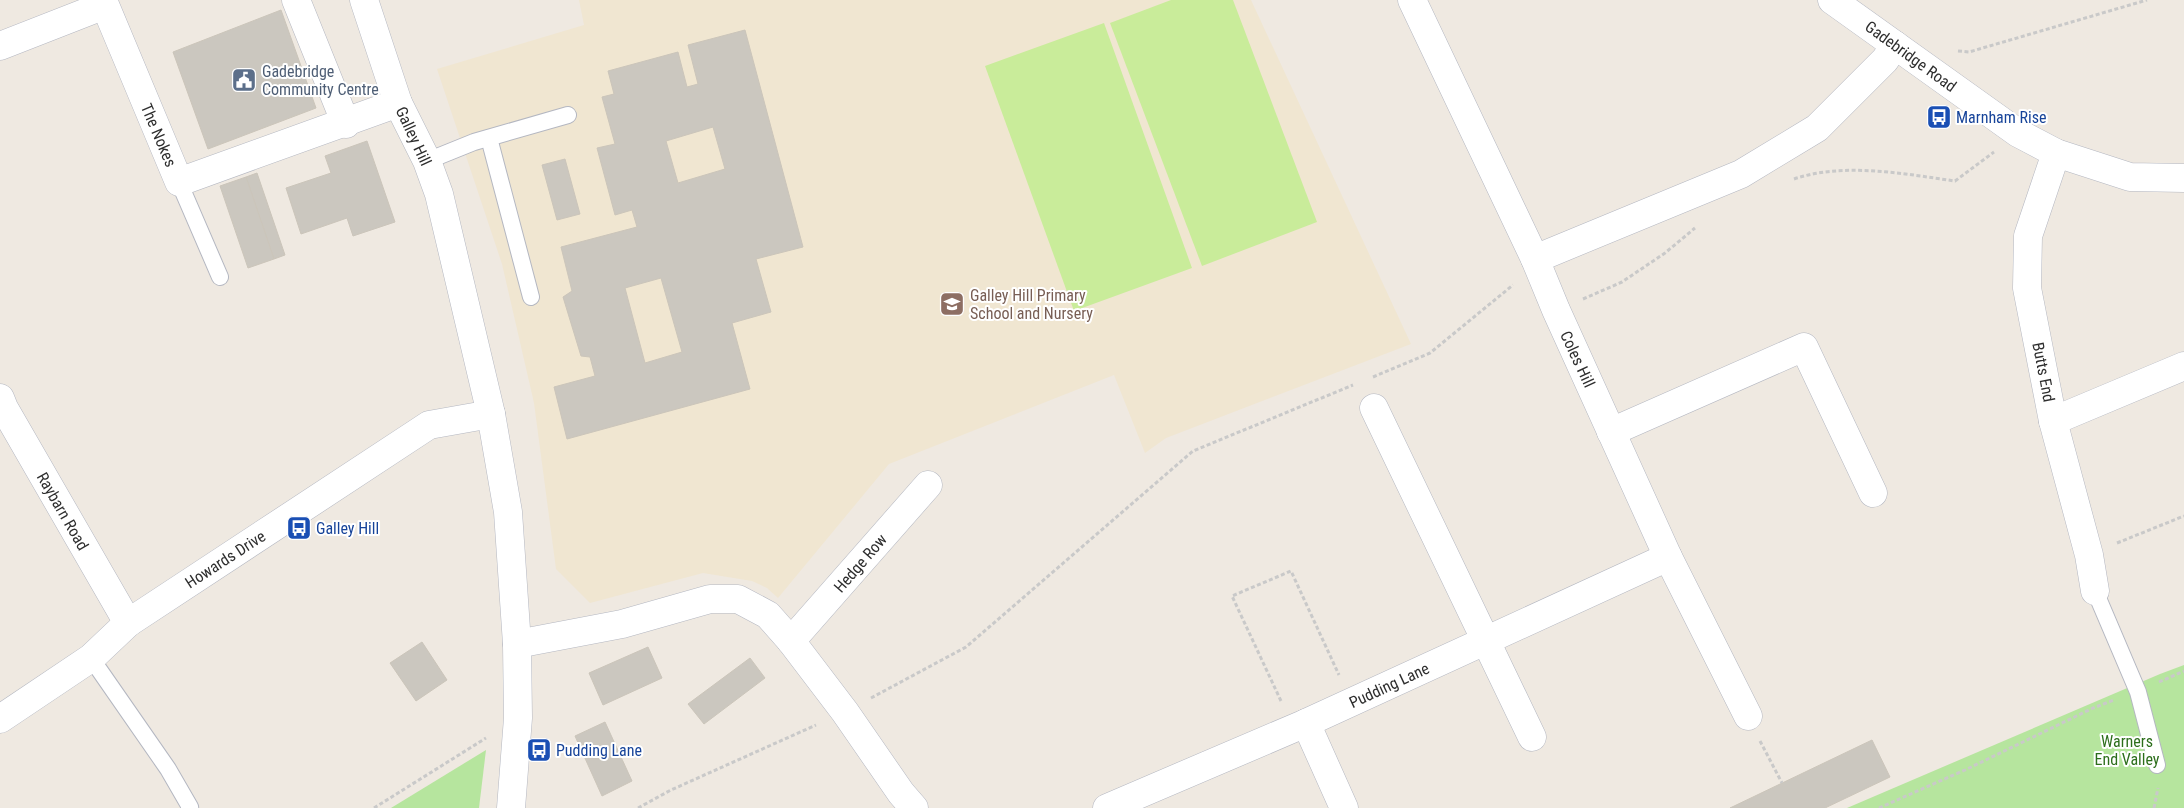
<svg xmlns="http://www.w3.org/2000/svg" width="2184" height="808" font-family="'Roboto Condensed',sans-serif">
<rect width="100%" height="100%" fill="#efe9e1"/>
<path fill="#f0e6d1" d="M 579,0 L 1251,0 L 1411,344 L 1166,438 L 1145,453 L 1114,375 L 889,464 L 778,598 L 767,588 L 752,581 L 703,573 L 590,603 L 556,569 L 534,403 L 502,264 L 437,69 L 584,25 Z"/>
<g fill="#b6e59e">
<path d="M 2184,665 L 2184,808 L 1847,808 L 2160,674 Z"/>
<path d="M 486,750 L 479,808 L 391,808 Z"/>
</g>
<g fill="#c9ec9a">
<path d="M 1171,0 L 1233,0 L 1317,222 L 1202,266 L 1110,23 Z"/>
<path d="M 1104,23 L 1192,268 L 1074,311 L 985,66 Z"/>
</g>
<g fill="#cbc7bf" stroke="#cbc5ba" fill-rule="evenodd">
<path d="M 281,10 L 316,108 L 208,149 L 173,52 Z"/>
<path d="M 745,30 L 803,247 L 756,259 L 771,312 L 732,323 L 750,389 L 567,439 L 554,387 L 595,376 L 590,357 L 581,356 L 563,297 L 572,291 L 561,247 L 637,227 L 632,210 L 615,215 L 597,148 L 615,144 L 602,97 L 614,94 L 608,71 L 678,52 L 687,87 L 698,84 L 688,45 ZM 713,127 L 725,169 L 678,183 L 666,141 ZM 661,278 L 682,352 L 645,363 L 625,288 Z"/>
<path d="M 367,141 L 395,222 L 353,236 L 347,218 L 301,234 L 286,188 L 331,173 L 325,156 Z"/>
<path d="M 565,159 L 580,214 L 557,220 L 542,165 Z"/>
<path d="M 257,173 L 285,255 L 274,259 L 246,177 Z"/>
<path d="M 246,177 L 274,259 L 248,268 L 220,186 Z"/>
<path d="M 422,642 L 447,680 L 416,701 L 390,663 Z"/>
<path d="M 648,647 L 662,678 L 603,705 L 589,673 Z"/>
<path d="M 750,658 L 765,678 L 704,724 L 688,704 Z"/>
<path d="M 605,722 L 632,781 L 602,796 L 575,736 Z"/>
<path d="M 1872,740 L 1890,777 L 1825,808 L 1730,808 Z"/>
</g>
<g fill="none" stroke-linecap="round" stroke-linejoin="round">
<defs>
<g id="lane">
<path d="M 489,138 L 531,297"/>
<path d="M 427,161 L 474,142 L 568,115"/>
<path d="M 179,182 L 220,277"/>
<path d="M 2095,591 L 2138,692 L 2157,765"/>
<path d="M 91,658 L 168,769 L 190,807 L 189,808"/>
</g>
<g id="street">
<path d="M 296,0 L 346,124"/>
<path d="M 1412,0 L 1535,259 L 1556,310 L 1668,557 L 1748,716"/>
<path d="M 0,46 L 105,5 L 179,182 L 398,103"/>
<path d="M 2056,153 L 2028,236 L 2027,288 L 2053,421 L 2089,555 L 2095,591"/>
<path d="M 1535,259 L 1741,174 L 1817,128 L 1885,60 L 1895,45"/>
<path d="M 0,398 L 4,408 L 128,623"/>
<path d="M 1374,408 L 1532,737"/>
<path d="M 2053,421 L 2184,366"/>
<path d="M 1611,432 L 1804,347 L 1873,493"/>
<path d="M 791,641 L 928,485"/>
<path d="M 517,644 L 622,624 L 710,599 L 738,599 L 768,615 L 791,641 L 845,712 L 901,793 L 914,808"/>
<path d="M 0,719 L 91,658 L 128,623 L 429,425 L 491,414"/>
<path d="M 1306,723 L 1344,808"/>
<path d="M 1107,808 L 1306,723 L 1668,557"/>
</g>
<g id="secondary">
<path d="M 364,0 L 398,103 L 427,161 L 439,194 L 491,414 L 508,512 L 517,644 L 518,718 L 511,808"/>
<path d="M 1832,0 L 2018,133 L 2056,153 L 2130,177 L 2184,178"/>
</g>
</defs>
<use href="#lane" stroke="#b4b7c1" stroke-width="18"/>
<use href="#street" stroke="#b4b7c1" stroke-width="29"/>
<use href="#secondary" stroke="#b4b7c1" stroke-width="29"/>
<g stroke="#c9c9c9" stroke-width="3" stroke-dasharray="4 2.5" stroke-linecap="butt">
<path d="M 1958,51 L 1969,52 L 2147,0"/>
<path d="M 1794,179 C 1843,162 1905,174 1955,181 L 1994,152"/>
<path d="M 1583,299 L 1622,282 L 1665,253 L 1695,228"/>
<path d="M 1373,377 L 1430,353 L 1513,285"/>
<path d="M 2117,543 L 2184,516"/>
<path d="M 2159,682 L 2184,671"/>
<path d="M 871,698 L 966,647 L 1193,451 L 1353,385"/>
<path d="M 1281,701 L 1232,596 L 1291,571 L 1339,675"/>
<path d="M 1760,741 L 1782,783"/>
<path d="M 374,808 L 486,738"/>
<path d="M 638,808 L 671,790 L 816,725"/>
<path d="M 1879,808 L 1965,770 L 2093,708 L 2114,700"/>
<path d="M 2154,808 L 2158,788"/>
</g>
<use href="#lane" stroke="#fff" stroke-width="16"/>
<use href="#street" stroke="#fff" stroke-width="28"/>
<use href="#secondary" stroke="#fff" stroke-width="28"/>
</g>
<defs>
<symbol id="civic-square" viewBox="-11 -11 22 22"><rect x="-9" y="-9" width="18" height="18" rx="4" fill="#5c6f8a" stroke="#fff"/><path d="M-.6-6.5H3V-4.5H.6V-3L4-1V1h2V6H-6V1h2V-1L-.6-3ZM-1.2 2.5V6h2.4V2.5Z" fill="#fff"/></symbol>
<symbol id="bus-square" viewBox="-11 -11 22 22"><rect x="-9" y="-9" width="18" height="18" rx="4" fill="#1a4fb4" stroke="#fff"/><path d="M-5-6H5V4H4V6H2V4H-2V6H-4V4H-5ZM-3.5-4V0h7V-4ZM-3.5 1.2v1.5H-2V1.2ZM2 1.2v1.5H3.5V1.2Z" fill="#fff"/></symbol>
<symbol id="school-square" viewBox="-11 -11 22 22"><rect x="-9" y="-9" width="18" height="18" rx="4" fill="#8d6e63" stroke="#fff"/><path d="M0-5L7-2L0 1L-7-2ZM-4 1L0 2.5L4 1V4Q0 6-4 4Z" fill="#fff"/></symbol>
</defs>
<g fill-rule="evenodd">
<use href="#civic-square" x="230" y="66" width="28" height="28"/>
<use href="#bus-square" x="1925" y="103" width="28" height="28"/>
<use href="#school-square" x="938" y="290" width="28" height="28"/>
<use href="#bus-square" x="285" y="514" width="28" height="28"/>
<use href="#bus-square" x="525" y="736" width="28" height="28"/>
</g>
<g text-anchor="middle" stroke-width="4" stroke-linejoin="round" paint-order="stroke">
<g font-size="16" fill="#2e2e2e" stroke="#fff">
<text transform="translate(1911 56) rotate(36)" y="6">Gadebridge Road</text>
<text transform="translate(159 135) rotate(67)" y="6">The Nokes</text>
<text transform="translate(414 136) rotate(65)" y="6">Galley Hill</text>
<text transform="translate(1578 359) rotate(65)" y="6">Coles Hill</text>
<text transform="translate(2044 372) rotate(79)" y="6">Butts End</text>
<text transform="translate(63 511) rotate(60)" y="6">Raybarn Road</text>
<text transform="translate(225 559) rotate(-33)" y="6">Howards Drive</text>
<text transform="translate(860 563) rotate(-49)" y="6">Hedge Row</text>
<text transform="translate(1389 685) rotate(-25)" y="6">Pudding Lane</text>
</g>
<g font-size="16" fill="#4e5e75" stroke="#fff" text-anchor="start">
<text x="262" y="77">Gadebridge<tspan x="262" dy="18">Community Centre</tspan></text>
</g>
<g font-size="16" fill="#164399" stroke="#fff" text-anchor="start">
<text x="1956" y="123">Marnham Rise</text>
<text x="316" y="534">Galley Hill</text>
<text x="556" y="756">Pudding Lane</text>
</g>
<g font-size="16" fill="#785e54" stroke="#fff" text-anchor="start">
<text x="970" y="301">Galley Hill Primary<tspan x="970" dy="18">School and Nursery</tspan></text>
</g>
<g font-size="16" fill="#2c6e1b" stroke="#fff">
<text x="2127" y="747">Warners<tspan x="2127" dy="18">End Valley</tspan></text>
</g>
</g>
</svg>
